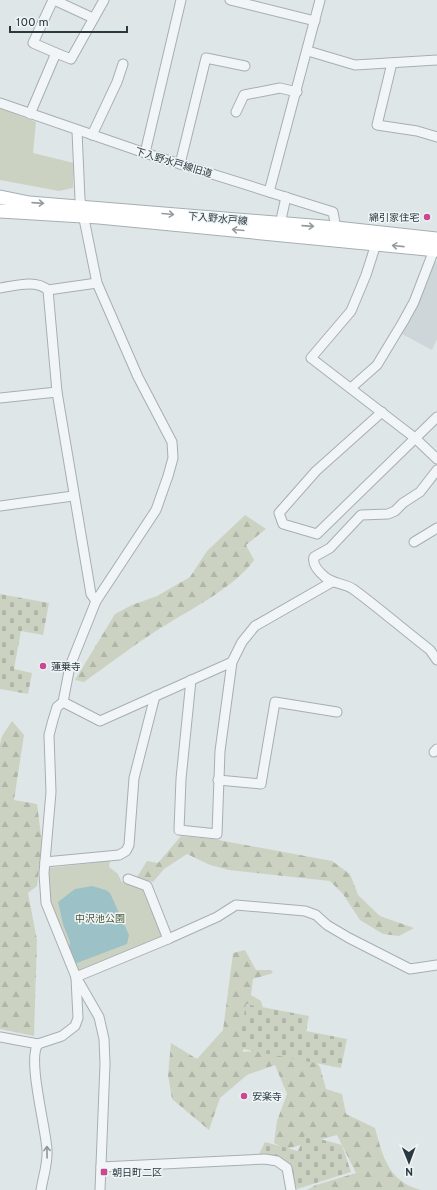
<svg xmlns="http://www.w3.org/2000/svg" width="437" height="1190" font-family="Overpass,'Noto Sans JP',sans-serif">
<defs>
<pattern id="forest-firs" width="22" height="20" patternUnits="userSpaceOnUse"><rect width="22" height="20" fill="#ccd2c1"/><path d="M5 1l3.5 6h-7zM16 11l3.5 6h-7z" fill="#afb5a7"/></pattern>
<pattern id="cemetery-stones" width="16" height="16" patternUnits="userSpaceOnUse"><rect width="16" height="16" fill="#ccd2c1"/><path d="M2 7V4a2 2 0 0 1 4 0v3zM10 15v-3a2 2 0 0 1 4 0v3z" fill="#afb5a7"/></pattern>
</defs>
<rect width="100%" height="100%" fill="#dfe6e8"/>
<path fill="#ced6da" d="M 433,262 L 437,262 L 437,339 L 432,350 L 400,333 Z"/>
<g fill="url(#forest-firs)">
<path d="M 245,515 L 266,529 L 246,545 L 254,560 C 236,587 184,613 156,631 C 131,647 108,665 84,682 L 75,680 L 115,614 L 132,605 L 157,596 L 190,577 L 207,551 Z"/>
<path d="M 12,721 L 24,735 L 14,800 L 37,804 L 42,843 L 37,886 L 28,893 L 37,940 L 34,1036 L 0,1029 L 0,744 L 2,736 Z"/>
<path d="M 181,836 L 213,839 L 332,861 L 350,874 L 358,895 L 380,916 L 414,928 L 399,936 L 383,934 L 360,920 L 343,894 L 330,881 L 229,870 L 210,865 L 187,854 L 164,869 L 153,882 L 137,877 L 147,861 L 158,863 Z"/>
<path d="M 245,950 L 256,970 L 271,970 L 273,973 L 253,979 L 251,995 L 261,1001 L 263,1008 L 246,1004 L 243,1052 L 302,1046 L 320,1067 L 326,1089 L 342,1094 L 346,1114 L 375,1128 C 383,1157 388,1181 421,1190 L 307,1190 L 316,1185 L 356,1173 L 337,1135 L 286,1149 L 274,1143 L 277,1121 L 287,1094 L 275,1065 L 247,1075 L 220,1098 L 209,1130 L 172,1099 L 168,1075 L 171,1043 L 197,1059 L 223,1030 L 233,953 Z"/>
</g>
<g fill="url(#cemetery-stones)">
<path d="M 0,594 L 49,603 L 43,635 L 21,631 L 14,669 L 32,673 L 28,694 L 0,689 Z"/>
<path d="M 246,1004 L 309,1016 L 306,1031 L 347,1039 L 341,1068 L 238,1048 Z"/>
<path d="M 305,1135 L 342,1145 L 351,1172 L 297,1189 L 287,1161 L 259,1154 L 265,1142 L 298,1151 Z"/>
</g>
<g fill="#ccd2c1">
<path d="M 0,108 L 36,122 L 33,153 L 74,163 L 73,188 L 59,191 L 0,180 Z"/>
<path d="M 110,861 L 109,867 L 118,874 L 121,881 L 143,890 L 162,935 L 161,940 L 81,971 L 75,969 L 51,903 L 48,888 L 48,868 Z"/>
</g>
<path fill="#9cc2c7" d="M 92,886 L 106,890 L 110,893 L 129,935 L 127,944 L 77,963 L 74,962 L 69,948 L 70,942 L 63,924 L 58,902 L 75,889 Z"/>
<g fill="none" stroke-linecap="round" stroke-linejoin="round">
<defs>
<g id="minor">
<path d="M 53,0 L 33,43 L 56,53"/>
<path d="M 54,0 L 93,18"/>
<path d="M 230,0 L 315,21"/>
<path d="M 308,51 L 355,65 L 437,60"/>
<path d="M 392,63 L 377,125 L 417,131 L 437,137"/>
<path d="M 0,103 L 145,153 L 333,212 L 336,228"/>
<path d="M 236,112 L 244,95 L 280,88 L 297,92"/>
<path d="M 30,114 L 56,53 L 71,59 L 104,0"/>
<path d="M 77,131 L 80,199 L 97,283 L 138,377 L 172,442 L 173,458 L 168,476 L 156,510 L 96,601 L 70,666 L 63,702 L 57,707 L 53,720 L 49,735 L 51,792 L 44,873 L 46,903 L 76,977 L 99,1017 L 104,1039 L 105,1064 L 100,1190"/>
<path d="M 92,135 L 117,82 L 123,64"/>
<path d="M 145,153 L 181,0"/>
<path d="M 180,164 L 206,58 L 245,66"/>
<path d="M 269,192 L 320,0"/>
<path d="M 280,224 L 286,197"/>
<path d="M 376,244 L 366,275 L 351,311 L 311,358 L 415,438 L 437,459"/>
<path d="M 0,288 C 15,286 35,279 48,290 L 57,392 L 91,594 L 96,601"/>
<path d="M 48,290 L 97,283"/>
<path d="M 351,388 L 377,365 L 403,322 L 414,302 L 434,250"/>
<path d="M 0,398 L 57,392"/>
<path d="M 382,412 L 316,471 L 279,513 L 283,524 L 317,534 L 437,417"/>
<path d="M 437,470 L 420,492 L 403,503 L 395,511 L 388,514 L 361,515 L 330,548 L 314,557 C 312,564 319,572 325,577 C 333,584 344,583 353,589 C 379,608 404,630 430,650 L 437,660"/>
<path d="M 0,506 L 73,496"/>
<path d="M 414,542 L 437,528"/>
<path d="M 191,680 L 181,779 L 179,830 L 217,834 L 220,751 L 232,662 L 242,642 L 255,626 L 332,582"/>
<path d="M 63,702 L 100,721 L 232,662"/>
<path d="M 434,752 L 437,749"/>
<path d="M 218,780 L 261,784 L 275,702 L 337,712"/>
<path d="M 45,862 L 119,855 L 126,851 L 129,845 L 134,778 L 155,696"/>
<path d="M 128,879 L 147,886 L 168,939"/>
<path d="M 76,977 L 168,939 L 217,917 L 236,905 L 305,911 L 316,915 L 327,925 L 349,938 L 410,969 L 437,965"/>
<path d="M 0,1037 L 38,1044 L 62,1036 L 75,1026 L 78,1018 L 76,978"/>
<path d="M 38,1044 C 27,1059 46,1128 47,1150 C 48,1163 43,1177 41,1190"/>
<path d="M 101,1167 L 265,1159 L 277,1161 L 287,1168 L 291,1190"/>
</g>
<g id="secondary">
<path d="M 0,197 L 29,203 L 336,228 L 437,239"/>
<path d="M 0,211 L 99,217 L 437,250"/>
</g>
</defs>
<use href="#minor" stroke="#a5afb2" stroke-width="11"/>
<use href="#secondary" stroke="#a5afb2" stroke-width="15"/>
<use href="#minor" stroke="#f2f5f7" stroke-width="9"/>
<use href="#secondary" stroke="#fff" stroke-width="13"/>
</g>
<defs><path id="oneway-shaft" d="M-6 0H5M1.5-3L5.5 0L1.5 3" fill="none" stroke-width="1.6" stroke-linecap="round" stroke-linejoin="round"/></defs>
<g stroke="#949c9f">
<use href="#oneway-shaft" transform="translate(38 203) rotate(4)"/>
<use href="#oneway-shaft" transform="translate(168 214) rotate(5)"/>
<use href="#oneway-shaft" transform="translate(308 226) rotate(4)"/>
<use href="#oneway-shaft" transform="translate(238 230) rotate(-175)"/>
<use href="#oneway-shaft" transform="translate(398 246) rotate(-174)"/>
</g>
<use stroke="#8e979b" href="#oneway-shaft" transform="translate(47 1152) rotate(-91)"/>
<g fill="#c9488f" stroke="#eff4f6" stroke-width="1.5">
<circle cx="427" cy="217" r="4"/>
<circle cx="43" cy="666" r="4"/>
<circle cx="244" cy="1096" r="4"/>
<rect x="100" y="1168" width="8" height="8" rx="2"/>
</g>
<g text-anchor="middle" stroke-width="3" stroke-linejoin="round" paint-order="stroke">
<g font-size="10" fill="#29393f" stroke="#eff4f6">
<text transform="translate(174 162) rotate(17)" y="4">下入野水戸線旧道</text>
<text transform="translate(218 218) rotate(5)" y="4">下入野水戸線</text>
</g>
<g font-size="10" fill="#29393f" stroke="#eff4f6" text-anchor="start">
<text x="419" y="221" text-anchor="end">綿引家住宅</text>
<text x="51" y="670">蓮乗寺</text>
<text x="252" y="1100">安楽寺</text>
<text x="112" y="1176">朝日町二区</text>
</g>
<g font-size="10" fill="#4b5a37" stroke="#eff4f6">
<text x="100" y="922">中沢池公園</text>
</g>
</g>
<g transform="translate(409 1162) rotate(179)" stroke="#eff4f6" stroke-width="3" paint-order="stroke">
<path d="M0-3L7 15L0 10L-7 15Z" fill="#29393f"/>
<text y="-6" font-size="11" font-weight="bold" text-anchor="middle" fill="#29393f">N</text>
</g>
<path d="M10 26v6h117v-6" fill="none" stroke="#29393f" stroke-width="2"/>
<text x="16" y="26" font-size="12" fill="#29393f" stroke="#eff4f6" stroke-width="3" paint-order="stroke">100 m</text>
</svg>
